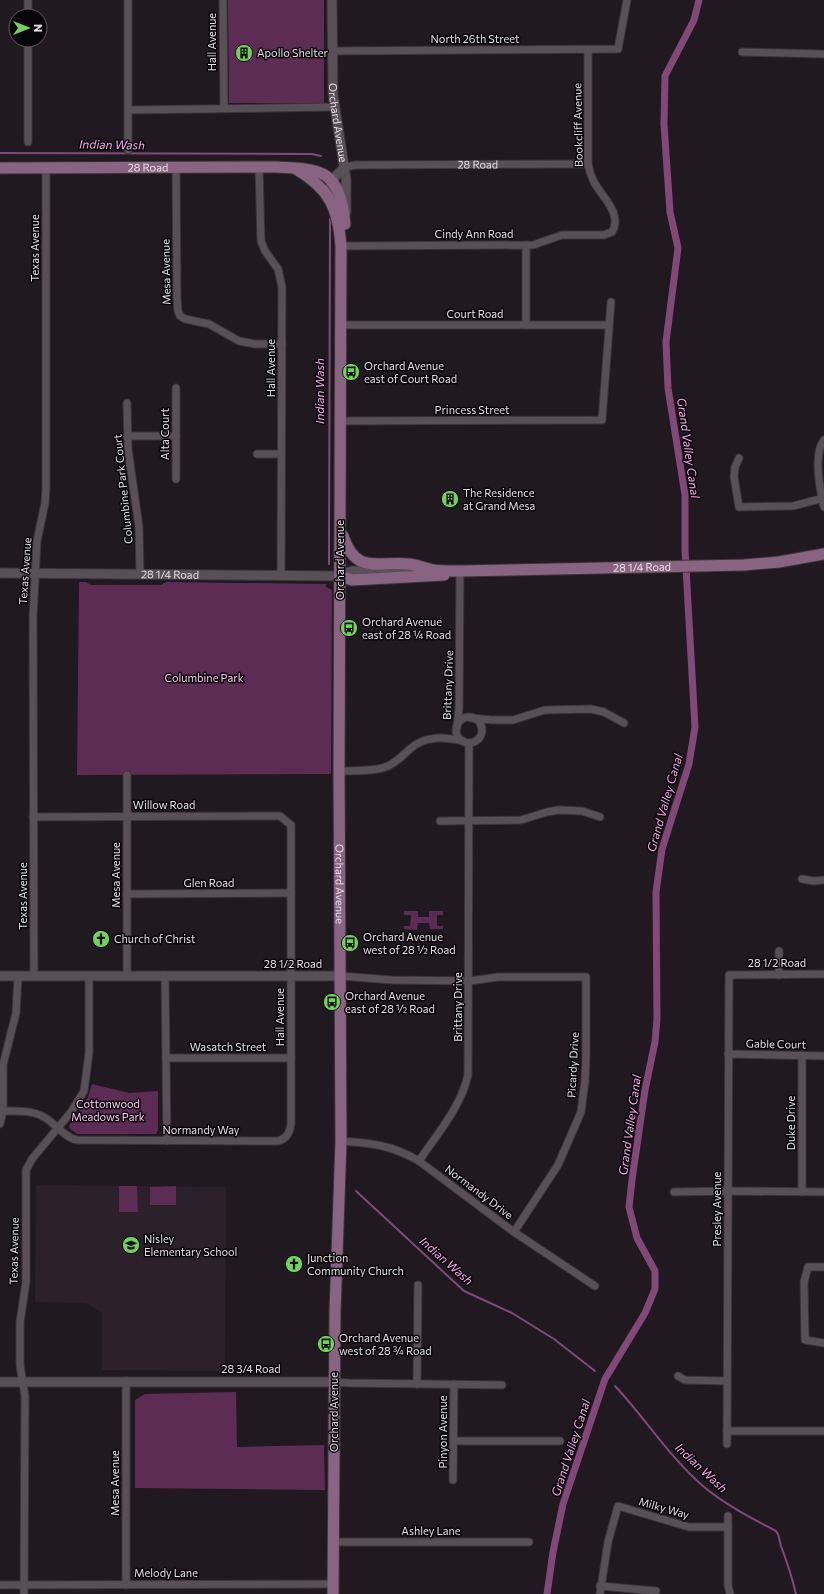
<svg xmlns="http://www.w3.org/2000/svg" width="824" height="1594" font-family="Commissioner,sans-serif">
<rect width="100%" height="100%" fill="#20191f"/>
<path fill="#2c202a" d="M 36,1185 L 226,1187 L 225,1371 L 102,1370 L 102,1313 L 86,1303 L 35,1302 Z"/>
<g fill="#5c2c55">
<path d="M 228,0 L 324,0 L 324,103 L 229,103 Z"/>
<path d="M 79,582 L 86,582 L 91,585 L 161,585 L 166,582 L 326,584 L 326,587 L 332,590 L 331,774 L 77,775 Z"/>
<path d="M 404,911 L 418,911 L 418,917 L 429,917 L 429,911 L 443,911 L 443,915 L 437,915 L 437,926 L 443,926 L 443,929 L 430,929 L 429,923 L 418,923 L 417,930 L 404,929 L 404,926 L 410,926 L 411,915 L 404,915 Z"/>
<path d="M 92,1084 L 129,1093 L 158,1091 L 158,1130 L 156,1134 L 77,1134 L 70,1129 L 69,1126 L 88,1097 Z"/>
<path d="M 119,1186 L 137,1186 L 138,1212 L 119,1212 Z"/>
<path d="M 176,1186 L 176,1205 L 150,1205 L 150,1187 Z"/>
<path d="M 236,1392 L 237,1447 L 324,1445 L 325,1490 L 135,1488 L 135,1400 L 145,1394 Z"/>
</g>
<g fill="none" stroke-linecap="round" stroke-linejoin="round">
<g stroke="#83487a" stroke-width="2">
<path d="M 0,153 L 312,154 L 321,156"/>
<path d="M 329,564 L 330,219"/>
<path d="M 356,1191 L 464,1291 L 512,1313 L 554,1339 L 595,1371"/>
<path d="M 615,1386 C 646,1419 670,1458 704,1487 C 726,1505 751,1518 776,1531 C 780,1536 779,1540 781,1546 C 787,1562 792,1577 796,1594"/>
</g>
<path stroke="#83487a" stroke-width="7" d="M 547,1594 L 553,1552 L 563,1504 L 605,1379 L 645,1313 L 655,1289 L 655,1271 L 637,1238 L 629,1207 L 632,1180 L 645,1090 L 655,1042 L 657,1019 L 656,892 L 662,849 L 689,764 L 695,727 L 685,550 L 685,495 L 668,388 L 666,342 L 678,248 L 670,212 L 664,124 L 665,76 L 694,20 L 699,0"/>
<defs>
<g id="minor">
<path d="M 28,0 L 28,16"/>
<path d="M 223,0 L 224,108"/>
<path d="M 28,40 L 28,142"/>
<path d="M 332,51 L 618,49 L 627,0"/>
<path d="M 742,52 L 824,54"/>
<path d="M 129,110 L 334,107"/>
<path d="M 128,150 L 128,0"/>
<path d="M 259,167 L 261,241 L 265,251 L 278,269 L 282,287 L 281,575"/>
<path id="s1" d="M 345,167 L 356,165 L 588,164"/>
<path d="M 176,168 L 177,298 L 178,311 L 180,316 L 185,319 L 209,324 L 239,341 L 255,344 L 282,344"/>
<path d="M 526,245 L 526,325"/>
<path d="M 341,246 L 533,245 L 562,235 L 604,235 L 612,232 C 623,214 602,197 594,182 C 591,176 589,170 588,164 L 588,50"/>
<path d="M 341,325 L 608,325"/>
<path d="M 176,388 L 176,479"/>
<path d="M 127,403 L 128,449 L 139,527 L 140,574"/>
<path d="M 341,421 L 602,420 L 611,302"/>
<path d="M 127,436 L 176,436"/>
<path d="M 824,440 C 813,454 820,490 824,507"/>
<path d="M 257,454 L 281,454"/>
<path d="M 739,458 L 735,467 L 734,477 L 739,507 L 793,506 L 824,498"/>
<circle cx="469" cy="730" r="13"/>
<path d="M 471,718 L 492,720 L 513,720 L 545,710 L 591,709 L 604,712 L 624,723"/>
<path d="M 457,728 L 459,708 L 460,571"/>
<path d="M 339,771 C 355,770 374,772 388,766 C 397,762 403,755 410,749 C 425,735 445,737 463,741"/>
<path d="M 440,821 L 521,820 L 547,812 L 559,810 L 582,811 L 600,817"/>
<path d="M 802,879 L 814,881 L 824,880"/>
<path d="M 127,894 L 291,893"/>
<path d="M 779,951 L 779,975"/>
<path d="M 165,975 L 167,1141"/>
<path d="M 34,976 L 33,617 L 37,541 L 45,503 L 46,488 L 46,168"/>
<path d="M 127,976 L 127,775"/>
<path d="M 340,976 L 392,980 L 469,981 L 498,977 L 586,977 L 586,1059 L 585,1081 L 581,1112 L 558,1165 L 514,1232"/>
<path d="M 728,1054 L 824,1056"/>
<path d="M 802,1055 L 802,1192"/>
<path d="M 166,1058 L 291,1058"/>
<path d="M 3,1111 C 17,1111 31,1110 44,1117 C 55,1123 65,1138 77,1140 L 278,1141 C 287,1139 290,1132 291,1124 L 291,825 L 280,816 L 33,817"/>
<path d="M 0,1124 L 3,1111 L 3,1065 L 16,1013 L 18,976"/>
<path d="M 341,1141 C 371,1143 392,1145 419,1161 L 514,1232 L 595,1286"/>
<path d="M 419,1161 C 437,1134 461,1107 468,1075 L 469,743"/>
<path d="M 674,1192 L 728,1191 L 824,1192"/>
<path d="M 824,1267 L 808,1267 L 804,1282 L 805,1340 L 824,1343"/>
<path d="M 678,1376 L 685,1380 L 727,1381"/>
<path d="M 126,1381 L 126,1585"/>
<path d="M 334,1382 L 350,1383 L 502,1385"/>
<path d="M 417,1384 L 418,1285"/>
<path d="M 727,1431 L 824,1431"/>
<path d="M 454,1441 L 560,1441"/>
<path d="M 727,1444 L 729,975 L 824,974"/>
<path d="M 453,1480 L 454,1384"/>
<path d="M 728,1516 L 728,1585 L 730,1594"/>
<path d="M 333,1542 L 529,1542"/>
<path d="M 0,1585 L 333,1584"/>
<path d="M 600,1586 L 656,1591"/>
<path d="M 24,1594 L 25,1396 L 20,1365 L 20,1322 L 26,1282 L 26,1170 L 32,1159 L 71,1112 L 84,1091 L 89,1053 L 89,976"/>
<path d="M 600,1594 L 608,1542 L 618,1506 L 689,1527 L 728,1527"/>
</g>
<g id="tertiary">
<path id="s2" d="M 332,0 L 333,95 L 346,179 L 346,212"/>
<path d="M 331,201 C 327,183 332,179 345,167"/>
<path id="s3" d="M 0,573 L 340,576 L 352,571 L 424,570"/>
<path d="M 0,976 L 340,976"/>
<path d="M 0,1382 L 334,1382"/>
</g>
<g id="secondary">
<path id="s4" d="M 0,168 L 274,167 C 323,169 339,169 345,224"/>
<path id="s5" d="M 296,169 C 330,189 338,208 341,246 L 339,771 L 341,1141 L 335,1312 L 333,1594"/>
<path id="s6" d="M 343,536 C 356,575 377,561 409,564 C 417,565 425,568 433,570 C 441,571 451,571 460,571 L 744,565 L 779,562 L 824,554"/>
<path d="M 340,576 L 352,580 L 444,575"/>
</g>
</defs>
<use href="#minor" stroke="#3a3539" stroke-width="9"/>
<use href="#tertiary" stroke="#3a3539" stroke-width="11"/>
<use href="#secondary" stroke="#3a3539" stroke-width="13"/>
<use href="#minor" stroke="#585056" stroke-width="7"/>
<use href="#tertiary" stroke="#585056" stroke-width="9"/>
<use href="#secondary" stroke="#886482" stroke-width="11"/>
</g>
<defs>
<symbol id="building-disc" viewBox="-11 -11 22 22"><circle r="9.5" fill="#74d25c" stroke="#080608"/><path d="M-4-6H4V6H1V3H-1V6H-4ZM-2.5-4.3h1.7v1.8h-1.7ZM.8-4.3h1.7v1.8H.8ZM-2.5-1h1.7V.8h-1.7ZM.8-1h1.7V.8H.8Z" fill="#111"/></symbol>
<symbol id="bus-disc" viewBox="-11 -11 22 22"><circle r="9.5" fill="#74d25c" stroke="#080608"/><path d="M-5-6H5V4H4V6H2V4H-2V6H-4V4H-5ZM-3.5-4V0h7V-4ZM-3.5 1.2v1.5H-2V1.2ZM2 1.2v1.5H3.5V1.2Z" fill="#111"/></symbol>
<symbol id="church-disc" viewBox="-11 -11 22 22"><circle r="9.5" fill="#74d25c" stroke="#080608"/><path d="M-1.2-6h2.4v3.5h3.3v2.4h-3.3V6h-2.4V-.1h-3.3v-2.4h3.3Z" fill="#111"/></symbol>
<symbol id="school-disc" viewBox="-11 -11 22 22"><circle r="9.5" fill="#74d25c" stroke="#080608"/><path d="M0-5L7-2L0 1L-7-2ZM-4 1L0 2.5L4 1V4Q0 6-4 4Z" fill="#111"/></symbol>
</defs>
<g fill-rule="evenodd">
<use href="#building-disc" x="234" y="43" width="20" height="20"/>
<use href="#bus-disc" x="341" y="362" width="20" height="20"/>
<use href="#building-disc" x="440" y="489" width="20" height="20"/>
<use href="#bus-disc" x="339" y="618" width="20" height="20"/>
<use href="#church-disc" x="91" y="929" width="20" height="20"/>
<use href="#bus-disc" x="340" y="933" width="20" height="20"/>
<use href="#bus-disc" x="322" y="992" width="20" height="20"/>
<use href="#school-disc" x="121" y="1235" width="20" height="20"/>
<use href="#church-disc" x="284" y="1254" width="20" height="20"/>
<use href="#bus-disc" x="316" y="1334" width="20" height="20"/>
</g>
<g text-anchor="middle" stroke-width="3" stroke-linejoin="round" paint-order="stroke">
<g font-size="11" fill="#e4dfe3" stroke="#080608">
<text x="475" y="43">North 26th Street</text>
<text transform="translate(212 42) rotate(-90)" y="4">Hall Avenue</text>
<text dy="4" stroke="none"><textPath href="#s2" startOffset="123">Orchard Avenue</textPath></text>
<text transform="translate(578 125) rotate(-91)" y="4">Bookcliff Avenue</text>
<text dy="4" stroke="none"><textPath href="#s1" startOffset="133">28 Road</textPath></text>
<text dy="4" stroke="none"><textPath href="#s4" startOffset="148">28 Road</textPath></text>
<text x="474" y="238">Cindy Ann Road</text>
<text transform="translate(35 248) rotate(-90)" y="4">Texas Avenue</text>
<text transform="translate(166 272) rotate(-91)" y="4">Mesa Avenue</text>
<text x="475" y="318">Court Road</text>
<text transform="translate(271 368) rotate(-90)" y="4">Hall Avenue</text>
<text x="472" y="414">Princess Street</text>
<text transform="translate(165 434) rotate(-90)" y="4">Alta Court</text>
<text transform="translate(123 489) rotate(-96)" y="4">Columbine Park Court</text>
<text transform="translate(340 560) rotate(-90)" y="4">Orchard Avenue</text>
<text dy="4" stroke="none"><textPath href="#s6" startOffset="314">28 1/4 Road</textPath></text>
<text transform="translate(25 571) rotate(-86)" y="4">Texas Avenue</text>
<text dy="4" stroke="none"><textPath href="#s3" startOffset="170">28 1/4 Road</textPath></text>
<text transform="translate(448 685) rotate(-88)" y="4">Brittany Drive</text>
<text x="164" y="809">Willow Road</text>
<text transform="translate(116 875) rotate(-90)" y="4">Mesa Avenue</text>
<text x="209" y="887">Glen Road</text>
<text dy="4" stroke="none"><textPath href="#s5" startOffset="732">Orchard Avenue</textPath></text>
<text transform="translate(23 896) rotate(-90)" y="4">Texas Avenue</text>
<text x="777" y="967">28 1/2 Road</text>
<text x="293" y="968">28 1/2 Road</text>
<text transform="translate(458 1007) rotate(-90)" y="4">Brittany Drive</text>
<text transform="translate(280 1017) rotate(-90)" y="4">Hall Avenue</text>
<text transform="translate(776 1044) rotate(1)" y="4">Gable Court</text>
<text x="228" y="1051">Wasatch Street</text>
<text transform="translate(573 1065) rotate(-87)" y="4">Picardy Drive</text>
<text transform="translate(791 1123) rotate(-90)" y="4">Duke Drive</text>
<text x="201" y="1134">Normandy Way</text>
<text transform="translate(479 1192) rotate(37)" y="4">Normandy Drive</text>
<text transform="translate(717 1209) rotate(-90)" y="4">Presley Avenue</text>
<text transform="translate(14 1251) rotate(-89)" y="4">Texas Avenue</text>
<text x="251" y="1373">28 3/4 Road</text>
<text transform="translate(334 1412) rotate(-90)" y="4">Orchard Avenue</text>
<text transform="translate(443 1432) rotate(-90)" y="4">Pinyon Avenue</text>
<text transform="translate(115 1483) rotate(-90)" y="4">Mesa Avenue</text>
<text transform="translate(664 1508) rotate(16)" y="4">Milky Way</text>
<text x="431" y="1535">Ashley Lane</text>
<text x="166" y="1577">Melody Lane</text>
</g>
<g font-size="11" fill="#e4dfe3" stroke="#080608" text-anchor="start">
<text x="257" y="57">Apollo Shelter</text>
<text x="364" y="370">Orchard Avenue<tspan x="364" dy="13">east of Court Road</tspan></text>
<text x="463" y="497">The Residence<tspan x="463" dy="13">at Grand Mesa</tspan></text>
<text x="362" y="626">Orchard Avenue<tspan x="362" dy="13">east of 28 ¼ Road</tspan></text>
<text x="363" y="941">Orchard Avenue<tspan x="363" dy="13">west of 28 ½ Road</tspan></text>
<text x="114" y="943">Church of Christ</text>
<text x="345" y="1000">Orchard Avenue<tspan x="345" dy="13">east of 28 ½ Road</tspan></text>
<text x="144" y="1243">Nisley<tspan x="144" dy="13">Elementary School</tspan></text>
<text x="307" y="1262">Junction<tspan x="307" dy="13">Community Church</tspan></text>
<text x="339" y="1342">Orchard Avenue<tspan x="339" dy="13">west of 28 ¾ Road</tspan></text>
</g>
<g font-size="11" fill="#fec9f4" stroke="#080608">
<text x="204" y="682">Columbine Park</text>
<text x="108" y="1108">Cottonwood<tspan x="108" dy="13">Meadows Park</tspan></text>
</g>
<g font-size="12" font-style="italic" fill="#fca7ef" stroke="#080608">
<text transform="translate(112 145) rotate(1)" y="4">Indian Wash</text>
<text transform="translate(320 391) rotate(-90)" y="4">Indian Wash</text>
<text transform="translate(688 448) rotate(82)" y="4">Grand Valley Canal</text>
<text transform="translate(665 803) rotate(-74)" y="4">Grand Valley Canal</text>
<text transform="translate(630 1125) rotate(-82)" y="4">Grand Valley Canal</text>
<text transform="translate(446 1261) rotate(41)" y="4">Indian Wash</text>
<text transform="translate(571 1448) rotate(-72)" y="4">Grand Valley Canal</text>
<text transform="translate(701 1468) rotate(43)" y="4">Indian Wash</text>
</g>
</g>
<g transform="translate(28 28) rotate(90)"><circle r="19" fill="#080608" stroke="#605d60"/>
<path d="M0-3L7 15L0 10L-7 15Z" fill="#74d25c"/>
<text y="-6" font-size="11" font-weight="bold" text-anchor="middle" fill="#e4dfe3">N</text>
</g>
</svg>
